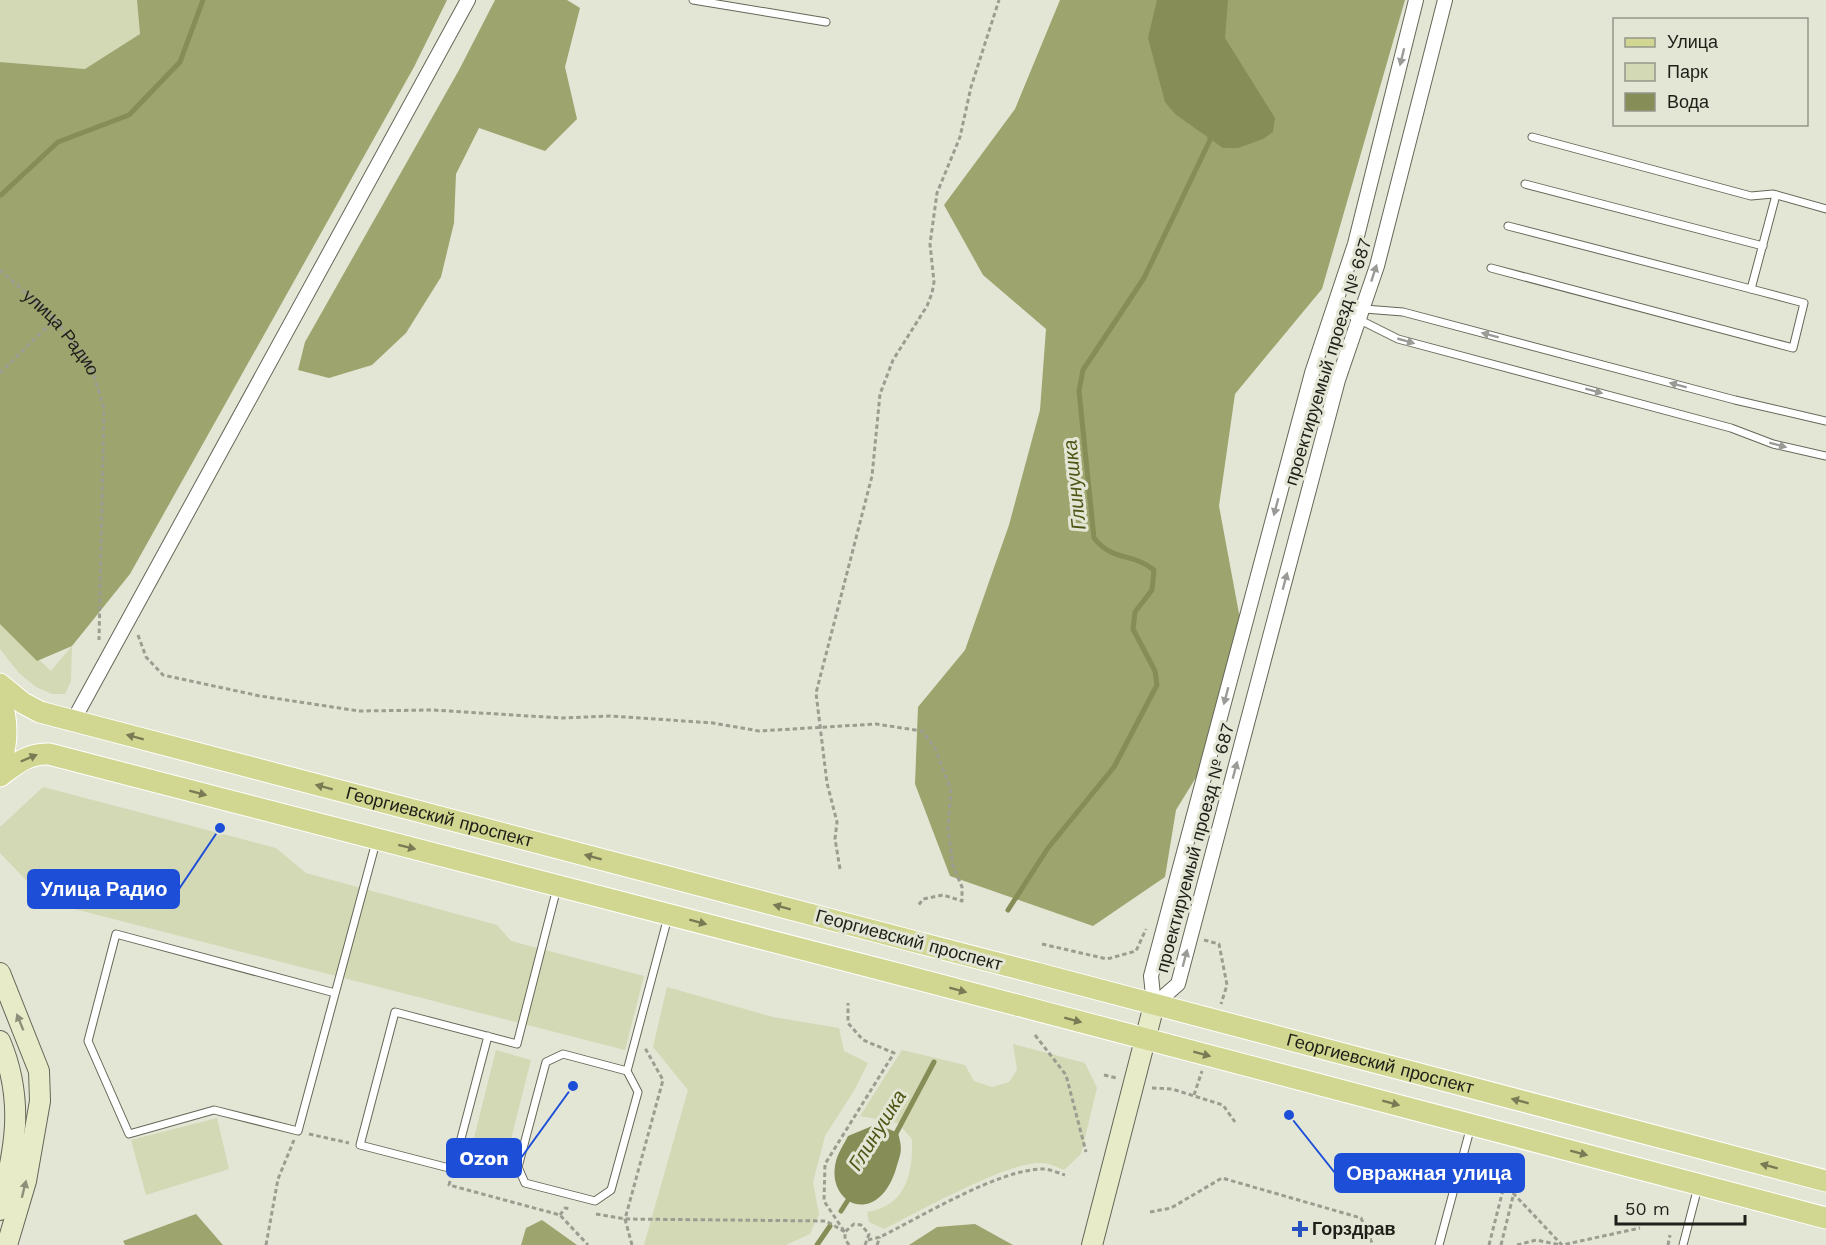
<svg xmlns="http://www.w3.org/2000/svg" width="1826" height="1245" font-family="'Work Sans',sans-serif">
<rect width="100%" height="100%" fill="#e3e6d5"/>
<g fill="#d3d8b5">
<path d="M 0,0 L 137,0 L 140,34 L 86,69 L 0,62 Z"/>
<path d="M 0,623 L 51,671 L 72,646 L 71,681 L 65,694 L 52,694 L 36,687 L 19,673 L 0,649 Z"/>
<path d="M 43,787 L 276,848 L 306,873 L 497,925 L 511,941 L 644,976 L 625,1050 L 47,902 L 0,853 L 0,827 Z"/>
<path d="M 667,987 L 773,1017 L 839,1028 L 844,1051 L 868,1063 L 855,1089 L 825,1136 L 813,1182 L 819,1214 L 810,1234 L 786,1245 L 644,1245 L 688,1090 L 653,1047 Z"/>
<path d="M 1013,1044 L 1085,1063 L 1097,1088 L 1081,1154 L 1064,1170 C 1057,1167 1049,1163 1042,1163 C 1010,1160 916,1213 884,1229 L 869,1222 L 867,1212 C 906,1206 913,1174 912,1139 L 898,1123 L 860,1116 L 902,1050 L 965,1065 L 974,1081 L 992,1087 L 1009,1082 L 1017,1070 Z"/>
<path d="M 496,1050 L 531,1060 L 505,1163 L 470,1154 Z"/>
<path d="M 217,1118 L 229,1169 L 146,1195 L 131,1140 Z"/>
</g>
<g fill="#9da46d">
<path d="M 137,0 L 447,0 L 414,67 L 130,574 L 72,646 L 37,661 L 0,624 L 0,62 L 85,69 L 140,34 Z"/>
<path d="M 495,0 L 567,0 L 580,8 L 565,67 L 577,119 L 545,151 L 479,128 L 456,174 L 454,223 L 441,277 L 406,333 L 372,365 L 329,378 L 298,370 L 305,342 L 459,70 Z"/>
<path d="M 1060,0 L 1405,0 L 1322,289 L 1235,394 L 1219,506 L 1240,619 L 1200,771 L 1176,810 L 1165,877 L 1093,926 L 950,876 L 915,784 L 918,707 L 965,650 L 1009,525 L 1040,410 L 1046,329 L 983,275 L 944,205 L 1015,109 Z"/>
<path d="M 196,1214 L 223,1245 L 125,1245 L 123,1241 Z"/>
<path d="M 542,1220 L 577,1245 L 521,1245 L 526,1228 Z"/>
<path d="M 975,1224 L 1013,1245 L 909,1245 L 937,1227 Z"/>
</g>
<g fill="#868d56">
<path d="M 1157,0 L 1228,0 L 1225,38 L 1275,118 L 1273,132 L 1263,139 L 1238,148 L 1223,148 L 1175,114 L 1165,102 L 1148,38 Z"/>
<path d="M 877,1124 L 898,1133 C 903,1151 901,1152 896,1169 C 877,1229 825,1204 836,1161 C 838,1153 844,1144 848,1136 Z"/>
</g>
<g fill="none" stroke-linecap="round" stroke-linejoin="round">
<g stroke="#868d56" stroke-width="5">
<path d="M 1,195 L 58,142 L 129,115 L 180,62 L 203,0"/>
<path d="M 1008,910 L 1048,848 L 1114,767 L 1157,685 L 1155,671 L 1133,629 L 1135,612 L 1152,590 L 1154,570 C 1132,552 1113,562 1094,538 L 1079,391 L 1083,370 L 1144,278 L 1210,140 L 1210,135"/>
<path d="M 893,1139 L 934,1062"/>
<path d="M 841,1211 L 850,1197"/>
<path d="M 817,1245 L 830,1226"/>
</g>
<defs>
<g id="service">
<path d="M 693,0 L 826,22"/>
<path d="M 1532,137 L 1751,196 L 1773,194 L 1826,209"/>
<path d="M 1525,184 L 1763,246"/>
<path d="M 1508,226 L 1751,289"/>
<path d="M 1491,268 L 1793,348 L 1804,303 L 1751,289 L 1776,195"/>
<path d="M 1334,307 L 1398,339 L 1731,428 L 1773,444 L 1826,456"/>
<path d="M 1339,307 L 1403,312 L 1735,400 L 1826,421"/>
<path d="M 335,993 L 116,934 L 88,1041 L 129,1134 L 214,1110 L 298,1131 L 376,842"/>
<path d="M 488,1036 L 453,1169 L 360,1145 L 395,1012 L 517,1044 L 557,888"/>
<path d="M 627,1071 L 563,1054 L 546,1062 L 518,1167 L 525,1183 L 595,1201 L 611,1190 L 638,1092 L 627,1071 L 668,917"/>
<path d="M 1439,1245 L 1471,1126"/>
<path d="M 1683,1245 L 1698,1187"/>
</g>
<g id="minor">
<path d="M 73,721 L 468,0"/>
<path d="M 1154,1005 L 1178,984 L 1338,380 L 1377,266 L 1445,0"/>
<path d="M 1154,1005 L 1151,976 L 1312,373 L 1355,244 L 1416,0"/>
</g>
<g id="secondary">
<path d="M 0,973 L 39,1071 L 40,1101 L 26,1181 L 7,1245"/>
<path d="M 0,1041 C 25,1100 15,1150 0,1210"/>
<path d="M 1092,1245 L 1154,1005"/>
</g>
<g id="primary">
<path id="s2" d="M 0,684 L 23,703 L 40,712 L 920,943"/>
<path d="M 0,696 C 7,718 9,741 0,764"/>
<path d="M 0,776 C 16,764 28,753 49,754 L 902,975"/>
<path id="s3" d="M 1036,973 L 1826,1181"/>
<path d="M 1017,1005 L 1826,1218"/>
</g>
</defs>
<use href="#service" stroke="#656758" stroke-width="9"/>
<use href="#minor" stroke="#656758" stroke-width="16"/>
<use href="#secondary" stroke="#656758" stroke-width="22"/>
<use href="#primary" stroke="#fff" stroke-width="23"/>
<g stroke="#9b9d90" stroke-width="3" stroke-dasharray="4.5 3" stroke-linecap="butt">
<path id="s1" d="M 0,270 L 55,319 L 91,366 L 104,408 L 99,640"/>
<path d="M 0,373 L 55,319"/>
<path d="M 138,635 L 146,657 L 163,675 L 260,696 L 359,711 L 432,710 L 562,718 L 610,716 L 713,723 L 759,731 L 876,724 L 922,731 L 935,748 L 951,790 L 948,829 L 953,866 L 962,887 L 962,901 L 943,895 L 923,899 L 918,906"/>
<path d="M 840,869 L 835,839 L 837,822 L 827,783 L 816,693 L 872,476 L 880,394 L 893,360 L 927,306 L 932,293 L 934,282 L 930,244 L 937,193 L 960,137 L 971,87 L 999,0"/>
<path d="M 1204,940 L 1219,944 L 1227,985 L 1221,1004"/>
<path d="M 1042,944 L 1107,959 L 1136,951 L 1146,929"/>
<path d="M 1035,1035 L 1066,1075 L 1086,1152"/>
<path d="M 1104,1075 L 1117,1078"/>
<path d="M 1152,1088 L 1172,1089 L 1223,1105 L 1235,1122"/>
<path d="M 1194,1095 L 1202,1071"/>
<path d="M 309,1134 L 349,1143"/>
<path d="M 450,1181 L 449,1185 L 560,1215 L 588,1245"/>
<path d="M 1513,1193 L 1562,1245 L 1640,1228"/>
<path d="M 1150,1212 L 1171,1208 L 1222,1178 L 1361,1218 L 1373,1245"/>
<path d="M 596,1214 L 625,1219 L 826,1221 L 845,1232"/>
<path d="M 560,1215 L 565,1208 L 571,1209"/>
<path d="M 844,1231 L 824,1201 L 825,1164 L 894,1053 L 863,1040 L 848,1023 L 848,1003"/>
<path d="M 868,1240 L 880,1237 C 921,1217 999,1169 1043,1169 C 1050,1169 1058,1173 1065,1175"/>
<path d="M 266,1245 L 278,1179 L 294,1140"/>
<path d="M 632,1245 L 625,1219 L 663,1080 L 645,1048"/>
<path d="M 849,1245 L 845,1239 L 845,1232 L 854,1224 L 861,1225 L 869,1234 L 865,1245"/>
<path d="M 877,1245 L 880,1237"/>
<path d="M 1489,1245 L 1506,1178"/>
<path d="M 1501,1245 L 1517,1180"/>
<path d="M 1517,1245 L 1536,1240 L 1561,1245"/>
<path d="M 1668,1245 L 1670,1235"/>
</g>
<use href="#service" stroke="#fff" stroke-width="7"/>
<use href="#minor" stroke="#fff" stroke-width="14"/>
<use href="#secondary" stroke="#e8ebc8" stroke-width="20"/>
<use href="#primary" stroke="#d1d791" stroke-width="21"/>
<defs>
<g id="primary-bridge">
<path d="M 920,943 L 1036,973"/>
<path d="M 902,975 L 1017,1005"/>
</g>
</defs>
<use href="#primary-bridge" stroke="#fff" stroke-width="23" stroke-linecap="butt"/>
<use href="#primary-bridge" stroke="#d1d791" stroke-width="21"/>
</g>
<defs><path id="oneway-solid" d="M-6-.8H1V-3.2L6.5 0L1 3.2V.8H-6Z" transform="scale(1.5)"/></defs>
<g fill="#9a9a97">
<use href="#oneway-solid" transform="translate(1402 57) rotate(104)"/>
<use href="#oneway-solid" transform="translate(1374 273) rotate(-72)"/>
<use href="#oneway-solid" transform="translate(1490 335) rotate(-165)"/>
<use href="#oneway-solid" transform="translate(1406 341) rotate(16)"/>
<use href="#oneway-solid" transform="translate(1678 385) rotate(-165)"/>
<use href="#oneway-solid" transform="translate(1594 391) rotate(15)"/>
<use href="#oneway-solid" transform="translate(1778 445) rotate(15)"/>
<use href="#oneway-solid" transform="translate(1276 507) rotate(105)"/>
<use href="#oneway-solid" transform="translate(1285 581) rotate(-75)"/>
<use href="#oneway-solid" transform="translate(1226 696) rotate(105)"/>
<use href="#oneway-solid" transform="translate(1235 770) rotate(-75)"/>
<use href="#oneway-solid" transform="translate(1185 958) rotate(-75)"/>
</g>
<g fill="#787b54">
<use href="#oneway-solid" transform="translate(135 737) rotate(-165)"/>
<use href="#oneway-solid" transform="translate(29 758) rotate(-23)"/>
<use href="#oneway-solid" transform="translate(324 787) rotate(-165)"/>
<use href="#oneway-solid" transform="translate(198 793) rotate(15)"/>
<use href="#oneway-solid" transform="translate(407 847) rotate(14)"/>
<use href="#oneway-solid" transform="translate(593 857) rotate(-165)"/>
<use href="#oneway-solid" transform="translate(782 907) rotate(-165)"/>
<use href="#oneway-solid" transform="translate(698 922) rotate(15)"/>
<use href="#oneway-solid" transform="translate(958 990) rotate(15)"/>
<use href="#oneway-solid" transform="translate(1073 1020) rotate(15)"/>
<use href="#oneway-solid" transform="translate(1202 1054) rotate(15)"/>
<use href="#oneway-solid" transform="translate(1520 1101) rotate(-165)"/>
<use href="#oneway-solid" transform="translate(1391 1103) rotate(15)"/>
<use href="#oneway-solid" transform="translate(1579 1153) rotate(15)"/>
<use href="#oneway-solid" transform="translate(1769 1166) rotate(-165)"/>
</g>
<g fill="#8d8f79">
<use href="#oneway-solid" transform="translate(20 1022) rotate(-112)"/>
<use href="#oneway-solid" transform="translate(24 1189) rotate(-76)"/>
</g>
<path fill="#2652c0" stroke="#e3e6d5" stroke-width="2" d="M1297 1220h6v6h6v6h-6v6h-6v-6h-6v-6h6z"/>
<g text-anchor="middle" stroke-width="6" stroke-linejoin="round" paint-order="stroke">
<g font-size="18" fill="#1e1f18" stroke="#e3e6d5">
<text dy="6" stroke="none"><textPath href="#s1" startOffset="88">улица Радио</textPath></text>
<text transform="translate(1328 362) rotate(-73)" y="6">проектируемый проезд № 687</text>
<text dy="6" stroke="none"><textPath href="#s2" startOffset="462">Георгиевский проспект</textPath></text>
<text transform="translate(1195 848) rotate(-75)" y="6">проектируемый проезд № 687</text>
<text transform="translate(909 940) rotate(15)" y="6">Георгиевский проспект</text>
<text dy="6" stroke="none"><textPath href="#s3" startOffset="356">Георгиевский проспект</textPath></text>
</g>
<g font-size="18" font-weight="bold" fill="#1e1f18" stroke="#e3e6d5" text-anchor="start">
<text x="1312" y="1235">Горздрав</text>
</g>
<g font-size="20" font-style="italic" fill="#4f5515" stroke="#e3e6d5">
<text transform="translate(1074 485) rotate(-96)" y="7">Глинушка</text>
<text transform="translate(877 1130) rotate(-58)" y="7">Глинушка</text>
</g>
</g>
<path fill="none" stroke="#1d4ed8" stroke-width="2" d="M220 828L179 889M573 1086L521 1158M1289 1115L1335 1173"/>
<g fill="#1d4ed8" stroke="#e3e6d5" stroke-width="2">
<circle cx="220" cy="828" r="6"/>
<circle cx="573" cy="1086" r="6"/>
<circle cx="1289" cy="1115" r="6"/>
</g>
<g fill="#1d4ed8" stroke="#1d4ed8" stroke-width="2">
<rect x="28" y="870" width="151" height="38" rx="6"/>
<rect x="447" y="1139" width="74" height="38" rx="6"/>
<rect x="1335" y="1154" width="189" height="38" rx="6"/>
</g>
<g font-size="20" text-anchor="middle" font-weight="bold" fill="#fff">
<text x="104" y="896">Улица Радио</text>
<text x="484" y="1165">Ozon</text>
<text x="1429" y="1180">Овражная улица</text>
</g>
<rect x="1613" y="18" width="195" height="108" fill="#e3e6d5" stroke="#949689" stroke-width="1.5"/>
<rect x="1625" y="38" width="30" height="9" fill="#d1d791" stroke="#949689" stroke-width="1.5"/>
<text x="1667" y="48" font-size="18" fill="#1e1f18">Улица</text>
<rect x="1625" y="63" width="30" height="18" fill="#d3d8b5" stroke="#949689" stroke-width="1.5"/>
<text x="1667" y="78" font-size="18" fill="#1e1f18">Парк</text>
<rect x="1625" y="93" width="30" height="18" fill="#868d56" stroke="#949689" stroke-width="1.5"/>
<text x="1667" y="108" font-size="18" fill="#1e1f18">Вода</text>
<path d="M1616 1215v9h129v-9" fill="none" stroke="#1e1f18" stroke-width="3"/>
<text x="1625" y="1215" font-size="18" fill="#1e1f18" stroke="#e3e6d5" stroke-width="4.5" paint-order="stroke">50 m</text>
</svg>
